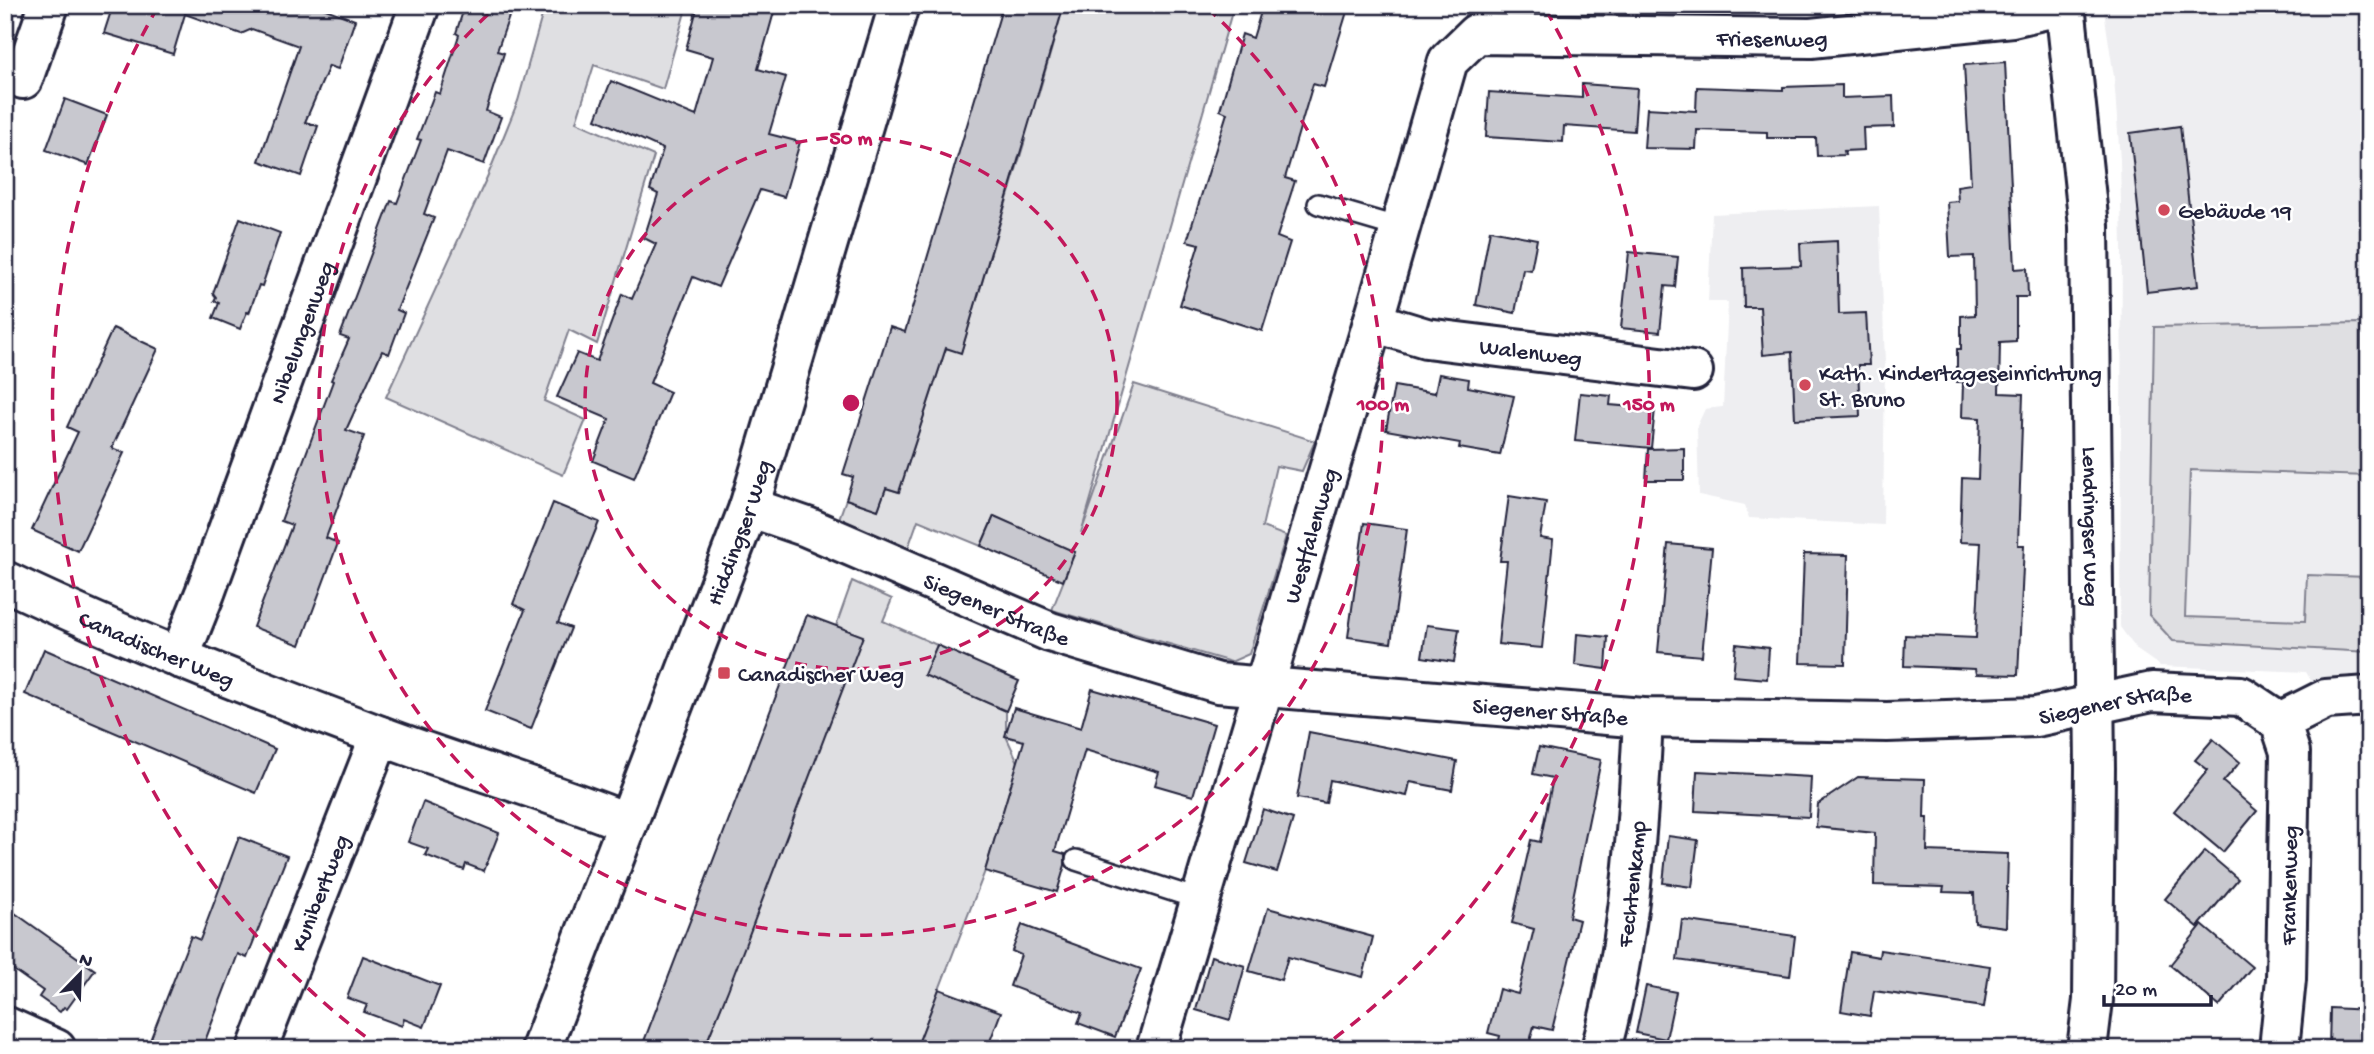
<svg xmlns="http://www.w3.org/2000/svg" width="2374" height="1054" font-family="'Gochi Hand',sans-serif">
<rect width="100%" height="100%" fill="#fff"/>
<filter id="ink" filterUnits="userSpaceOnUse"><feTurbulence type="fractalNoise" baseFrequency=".0143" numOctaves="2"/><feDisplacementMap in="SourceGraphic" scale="14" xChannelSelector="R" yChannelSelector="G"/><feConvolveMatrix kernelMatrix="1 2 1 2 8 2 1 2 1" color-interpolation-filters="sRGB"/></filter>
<g filter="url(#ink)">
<g fill="#eeeef1">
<path d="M 2103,5 L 2369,5 L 2369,684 L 2312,682 L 2306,672 L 2160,666 L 2137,650 L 2120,627 L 2122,248 L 2120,160 L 2114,77 Z"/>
<path d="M 1879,206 L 1885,362 L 1883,525 L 1749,518 L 1745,505 L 1699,495 L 1697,426 L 1705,409 L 1723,407 L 1728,302 L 1708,302 L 1712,214 Z"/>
</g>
<g fill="#dfdfe2" stroke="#80808e" stroke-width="2">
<path d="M 545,5 L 687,5 L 663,89 L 594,65 L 576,122 L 654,156 L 597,344 L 569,330 L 544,401 L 586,420 L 563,475 L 386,397 L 488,175 L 518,101 Z"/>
<path d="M 1064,5 L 1234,5 L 1081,533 L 1134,384 L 1315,441 L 1302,471 L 1276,466 L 1262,527 L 1286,536 L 1249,654 L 1231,662 L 1052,610 L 1075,552 L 994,516 L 981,546 L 918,520 L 903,562 L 834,533 L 846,499 L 878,510 L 886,488 L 899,492 L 946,348 L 961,352 L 1025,140 L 1014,136 L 1027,94 L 1038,96 Z"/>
<path d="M 2361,323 L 2363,460 L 2369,460 L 2369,476 L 2190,470 L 2185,617 L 2305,621 L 2307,575 L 2369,577 L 2369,652 L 2173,641 L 2149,615 L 2154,327 Z"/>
<path d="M 852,581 L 892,599 L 883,621 L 937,645 L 925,675 L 1006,711 L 1006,736 L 1018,762 L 985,871 L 916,1049 L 704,1049 L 728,989 L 836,626 Z"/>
</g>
<g fill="#c8c8cf" stroke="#22223b" stroke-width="2">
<path d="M 113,5 L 315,5 L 355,20 L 338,69 L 329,66 L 305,122 L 318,126 L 301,176 L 259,161 L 299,46 L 252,29 L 241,34 L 185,14 L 173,54 L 104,33 Z"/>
<path d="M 465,5 L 513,5 L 497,51 L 504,53 L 486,111 L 501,117 L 484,164 L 447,151 L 424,214 L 434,218 L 397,310 L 404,313 L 389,354 L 382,351 L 346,430 L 364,436 L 326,538 L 338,543 L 300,645 L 253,627 L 292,525 L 281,521 L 333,381 L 331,380 L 349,339 L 340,336 L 391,201 L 397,203 L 421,140 L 417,139 L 435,92 L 440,94 L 459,35 L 456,33 Z"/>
<path d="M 698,5 L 776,5 L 758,69 L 786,77 L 769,134 L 800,142 L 784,197 L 760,190 L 718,287 L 693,277 L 650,383 L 670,392 L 634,478 L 593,461 L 609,419 L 557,397 L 577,353 L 597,361 L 622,294 L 632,299 L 656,244 L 644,238 L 658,194 L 650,190 L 663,149 L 596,119 L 611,81 L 696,116 L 713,57 L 686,49 Z"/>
<path d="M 1003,5 L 1064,5 L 961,353 L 946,348 L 899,492 L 886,488 L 878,510 L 846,499 L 853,477 L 843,474 L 890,327 L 905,332 Z"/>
<path d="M 1263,5 L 1349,5 L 1324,87 L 1313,84 L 1285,178 L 1295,181 L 1277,237 L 1290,242 L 1262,331 L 1180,305 L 1199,244 L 1187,241 L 1227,113 L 1220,110 L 1242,34 L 1253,38 Z"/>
<path d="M 2005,62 L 2015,269 L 2027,268 L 2028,297 L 2016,297 L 2016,341 L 2000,342 L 1999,393 L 2023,394 L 2018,545 L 2024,545 L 2018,675 L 1976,674 L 1975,669 L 1904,666 L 1905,635 L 1976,638 L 1981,543 L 1960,542 L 1962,478 L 1978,479 L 1980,418 L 1962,417 L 1963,382 L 1957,382 L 1957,349 L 1961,349 L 1961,316 L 1975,315 L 1974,256 L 1950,257 L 1947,202 L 1958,201 L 1957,186 L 1971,184 L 1964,65 Z"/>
<path d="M 1582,84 L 1637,88 L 1634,131 L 1564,126 L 1563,142 L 1486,137 L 1489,92 L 1582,98 Z"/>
<path d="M 1842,85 L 1842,98 L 1893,96 L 1894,127 L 1863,128 L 1864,150 L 1844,151 L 1845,155 L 1817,156 L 1816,138 L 1767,138 L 1767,132 L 1697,130 L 1696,149 L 1644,148 L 1647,108 L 1696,111 L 1697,87 L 1783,90 L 1783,87 Z"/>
<path d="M 65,99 L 107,115 L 88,165 L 46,150 Z"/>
<path d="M 2180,126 L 2198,286 L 2147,292 L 2130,133 Z"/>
<path d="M 240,218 L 280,233 L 262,286 L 259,285 L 249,313 L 247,312 L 240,329 L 213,318 L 219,303 L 214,301 L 216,297 L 213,293 Z"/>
<path d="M 1490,230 L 1537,239 L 1531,270 L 1523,269 L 1515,313 L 1476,305 Z"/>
<path d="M 1837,241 L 1839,314 L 1866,313 L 1869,365 L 1858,365 L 1860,416 L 1795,419 L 1792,352 L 1763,355 L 1760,307 L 1744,307 L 1743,268 L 1801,266 L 1800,243 Z"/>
<path d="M 1629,252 L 1678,257 L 1675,287 L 1665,286 L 1660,332 L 1621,328 Z"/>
<path d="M 113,328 L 158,349 L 112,448 L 124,453 L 78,551 L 32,530 L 78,432 L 67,427 Z"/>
<path d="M 1439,374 L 1469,379 L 1468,387 L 1514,396 L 1500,455 L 1459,448 L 1460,443 L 1386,430 L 1394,386 L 1435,393 Z"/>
<path d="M 1580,393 L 1611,396 L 1610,405 L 1655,409 L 1651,448 L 1575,441 Z"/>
<path d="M 1684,448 L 1684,480 L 1646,480 L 1648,449 Z"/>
<path d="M 1509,496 L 1546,502 L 1540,538 L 1553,540 L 1542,648 L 1498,644 L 1507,561 L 1500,561 Z"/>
<path d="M 553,503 L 599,522 L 558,623 L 571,628 L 531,729 L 485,711 L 525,610 L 513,604 Z"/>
<path d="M 994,516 L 1075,552 L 1063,581 L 981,546 Z"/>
<path d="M 1364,523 L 1407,529 L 1391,643 L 1348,637 Z"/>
<path d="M 1668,544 L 1712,548 L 1702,656 L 1658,652 Z"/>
<path d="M 1804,554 L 1848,555 L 1845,664 L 1800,663 Z"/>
<path d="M 807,615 L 863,636 L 728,990 L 704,1049 L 641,1049 Z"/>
<path d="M 1427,625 L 1459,629 L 1454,662 L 1422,657 Z"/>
<path d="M 1577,634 L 1608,637 L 1606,669 L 1575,665 Z"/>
<path d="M 1736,644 L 1769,648 L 1767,679 L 1733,676 Z"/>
<path d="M 937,645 L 1019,681 L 1006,711 L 924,675 Z"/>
<path d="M 44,649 L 275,749 L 256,793 L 25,694 Z"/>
<path d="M 1092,689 L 1214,724 L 1193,796 L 1155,785 L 1159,772 L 1085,750 L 1055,851 L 1065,854 L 1065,865 L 1057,892 L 985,871 L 1024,741 L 1005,736 L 1014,708 L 1081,728 Z"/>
<path d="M 1309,732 L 1457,761 L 1452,790 L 1410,782 L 1407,796 L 1330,780 L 1326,803 L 1297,798 Z"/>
<path d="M 2213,739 L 2240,762 L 2223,782 L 2257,811 L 2223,852 L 2174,811 L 2208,770 L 2195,760 Z"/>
<path d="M 1539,747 L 1601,760 L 1569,917 L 1579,920 L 1552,1030 L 1534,1026 L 1528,1049 L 1497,1049 L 1500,1036 L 1488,1033 L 1499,989 L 1518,994 L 1534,929 L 1512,923 L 1531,840 L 1540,842 L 1553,778 L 1533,774 Z"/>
<path d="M 1697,771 L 1811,777 L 1809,817 L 1695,811 Z"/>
<path d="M 1858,777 L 1925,779 L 1924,818 L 1928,818 L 1927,851 L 2008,854 L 2006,927 L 1975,923 L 1974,893 L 1943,892 L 1944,887 L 1874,885 L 1875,833 L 1816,827 L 1818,804 Z"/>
<path d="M 423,802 L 499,833 L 484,871 L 466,864 L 464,870 L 425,855 L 428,849 L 408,842 Z"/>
<path d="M 1263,809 L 1293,819 L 1277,872 L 1246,863 Z"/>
<path d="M 1668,836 L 1698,840 L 1692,887 L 1663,883 Z"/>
<path d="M 239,837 L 287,856 L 247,958 L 238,954 L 202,1049 L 180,1049 L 151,1038 L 191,936 L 200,940 Z"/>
<path d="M 2205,851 L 2238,879 L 2198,927 L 2165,899 Z"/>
<path d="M 5,906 L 95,970 L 67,1009 L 64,1007 L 60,1012 L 39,997 L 43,991 L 5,964 Z"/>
<path d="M 1268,908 L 1373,937 L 1363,977 L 1288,957 L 1281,980 L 1249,971 Z"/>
<path d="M 1682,920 L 1795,936 L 1790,976 L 1677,960 Z"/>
<path d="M 1022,925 L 1141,969 L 1115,1037 L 1078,1023 L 1082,1013 L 1010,986 L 1021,955 L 1012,951 Z"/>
<path d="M 2202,925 L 2252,967 L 2219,1006 L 2170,965 Z"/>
<path d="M 1880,950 L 1990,966 L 1984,1007 L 1874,991 L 1870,1016 L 1841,1011 L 1850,952 L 1879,957 Z"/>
<path d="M 363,956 L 440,986 L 424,1027 L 404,1019 L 402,1026 L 364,1012 L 367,1005 L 347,998 Z"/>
<path d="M 1211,956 L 1245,966 L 1230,1020 L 1196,1010 Z"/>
<path d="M 1646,986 L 1676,992 L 1666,1039 L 1636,1033 Z"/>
<path d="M 939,989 L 1001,1012 L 987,1049 L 916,1049 Z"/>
<path d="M 2330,1008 L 2369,1010 L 2369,1049 L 2329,1049 Z"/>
</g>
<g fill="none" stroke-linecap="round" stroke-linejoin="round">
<defs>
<g id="lane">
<path d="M 1318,204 L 1400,228"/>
<path d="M 1076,860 L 1201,900"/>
</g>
<g id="street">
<path id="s1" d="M 2065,5 L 2089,226 L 2095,768 L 2093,1000 L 2087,1049"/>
<path d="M 23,79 L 49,5"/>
<path id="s2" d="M 1373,322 L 1426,338 L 1693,371"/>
<path id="s3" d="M 749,507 L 807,527 L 1050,632 L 1218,683 L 1643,718 L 1887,722 L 2036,717 L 2152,692 L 2241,696 L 2280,722"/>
<path id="s4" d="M 5,581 C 127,639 252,688 378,735 C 461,766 546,790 628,823"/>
<path id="s5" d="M 179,658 L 205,593 L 420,5"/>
<path d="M 2280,722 L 2326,699 L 2369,696"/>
<path d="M 5,1026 L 56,1049"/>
<path id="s6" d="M 257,1049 L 380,736"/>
<path id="s7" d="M 1156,1049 L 1373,322 L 1448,61 L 1476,34 L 1811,38 L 2012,17 L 2064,5"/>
<path id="s8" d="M 1601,1049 C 1630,942 1638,828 1643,718"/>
<path id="s9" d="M 2279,1049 L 2286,979 L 2290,752 L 2280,722"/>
</g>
<g id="secondary">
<path id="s10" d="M 541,1049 L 749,507 L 899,5"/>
</g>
</defs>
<use href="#lane" stroke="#22223b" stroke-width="24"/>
<use href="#street" stroke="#22223b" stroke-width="44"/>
<use href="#secondary" stroke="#22223b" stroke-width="44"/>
<use href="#lane" stroke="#fff" stroke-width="19"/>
<use href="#street" stroke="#fff" stroke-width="38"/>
<use href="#secondary" stroke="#fff" stroke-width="38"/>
</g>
</g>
<g fill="none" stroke="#c2185b" stroke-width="3.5" stroke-dasharray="12 9">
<circle cx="851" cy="403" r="266"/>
<path d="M1207 8A532 532 0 1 1 495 8"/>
<path d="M382 1049A798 798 0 0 1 156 10M1546 10A798 798 0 0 1 1320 1049"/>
</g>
<g fill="#d1495b" stroke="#fff" stroke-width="2.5">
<circle cx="2164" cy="210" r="7"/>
<circle cx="1805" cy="385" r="7"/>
<rect x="717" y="666" width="14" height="14" rx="3.5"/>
</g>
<g text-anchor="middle" stroke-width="5" stroke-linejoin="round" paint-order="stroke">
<g font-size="23" fill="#22223b" stroke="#fff">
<text dy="8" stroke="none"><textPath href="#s7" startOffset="1365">Friesenweg</textPath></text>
<text dy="8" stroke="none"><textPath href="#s5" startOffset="348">Nibelungenweg</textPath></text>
<text dy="8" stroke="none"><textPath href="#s2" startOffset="161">Walenweg</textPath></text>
<text dy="8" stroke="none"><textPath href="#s1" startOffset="523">Lendringser Weg</textPath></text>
<text dy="8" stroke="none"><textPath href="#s10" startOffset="553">Hiddingser Weg</textPath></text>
<text dy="8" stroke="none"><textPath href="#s7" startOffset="536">Westfalenweg</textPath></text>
<text dy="8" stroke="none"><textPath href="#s3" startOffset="268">Siegener Straße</textPath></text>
<text dy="8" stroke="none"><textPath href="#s4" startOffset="166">Canadischer Weg</textPath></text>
<text dy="8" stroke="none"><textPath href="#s3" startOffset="1402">Siegener Straße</textPath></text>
<text dy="8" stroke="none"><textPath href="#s3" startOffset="835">Siegener Straße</textPath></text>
<text dy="8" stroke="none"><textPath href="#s8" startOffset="168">Fechtenkamp</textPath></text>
<text dy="8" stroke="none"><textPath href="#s9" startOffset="164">Frankenweg</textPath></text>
<text dy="8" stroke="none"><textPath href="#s6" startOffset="168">Kunibertweg</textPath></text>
</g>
<g font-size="23" fill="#22223b" stroke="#fff" text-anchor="start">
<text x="2178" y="218">Gebäude 19</text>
<text x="1819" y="380">Kath. Kindertageseinrichtung<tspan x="1819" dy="26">St. Bruno</tspan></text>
<text x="738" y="681">Canadischer Weg</text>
</g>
</g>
<circle cx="851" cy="403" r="10" fill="#c2185b" stroke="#fff" stroke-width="3.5"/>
<g font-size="21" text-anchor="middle" font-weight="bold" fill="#c2185b" stroke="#fff" stroke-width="5" stroke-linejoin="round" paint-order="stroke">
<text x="851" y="144">50 m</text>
<text x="1383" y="410">100 m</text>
<text x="1649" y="410">150 m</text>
</g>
<rect width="2374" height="1054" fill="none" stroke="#fff" stroke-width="28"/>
<rect x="14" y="14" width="2346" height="1026" fill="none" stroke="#22223b" stroke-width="2.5" filter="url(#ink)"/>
<g transform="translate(80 974) rotate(23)" stroke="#ffffff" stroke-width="5" paint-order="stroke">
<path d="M0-5L12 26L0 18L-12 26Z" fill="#22223b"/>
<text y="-10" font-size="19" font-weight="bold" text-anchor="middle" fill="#22223b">N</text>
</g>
<path d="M2104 995v10h107v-10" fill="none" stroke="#22223b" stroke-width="3.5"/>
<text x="2115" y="995" font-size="21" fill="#22223b" stroke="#ffffff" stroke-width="5" paint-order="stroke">20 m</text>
</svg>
